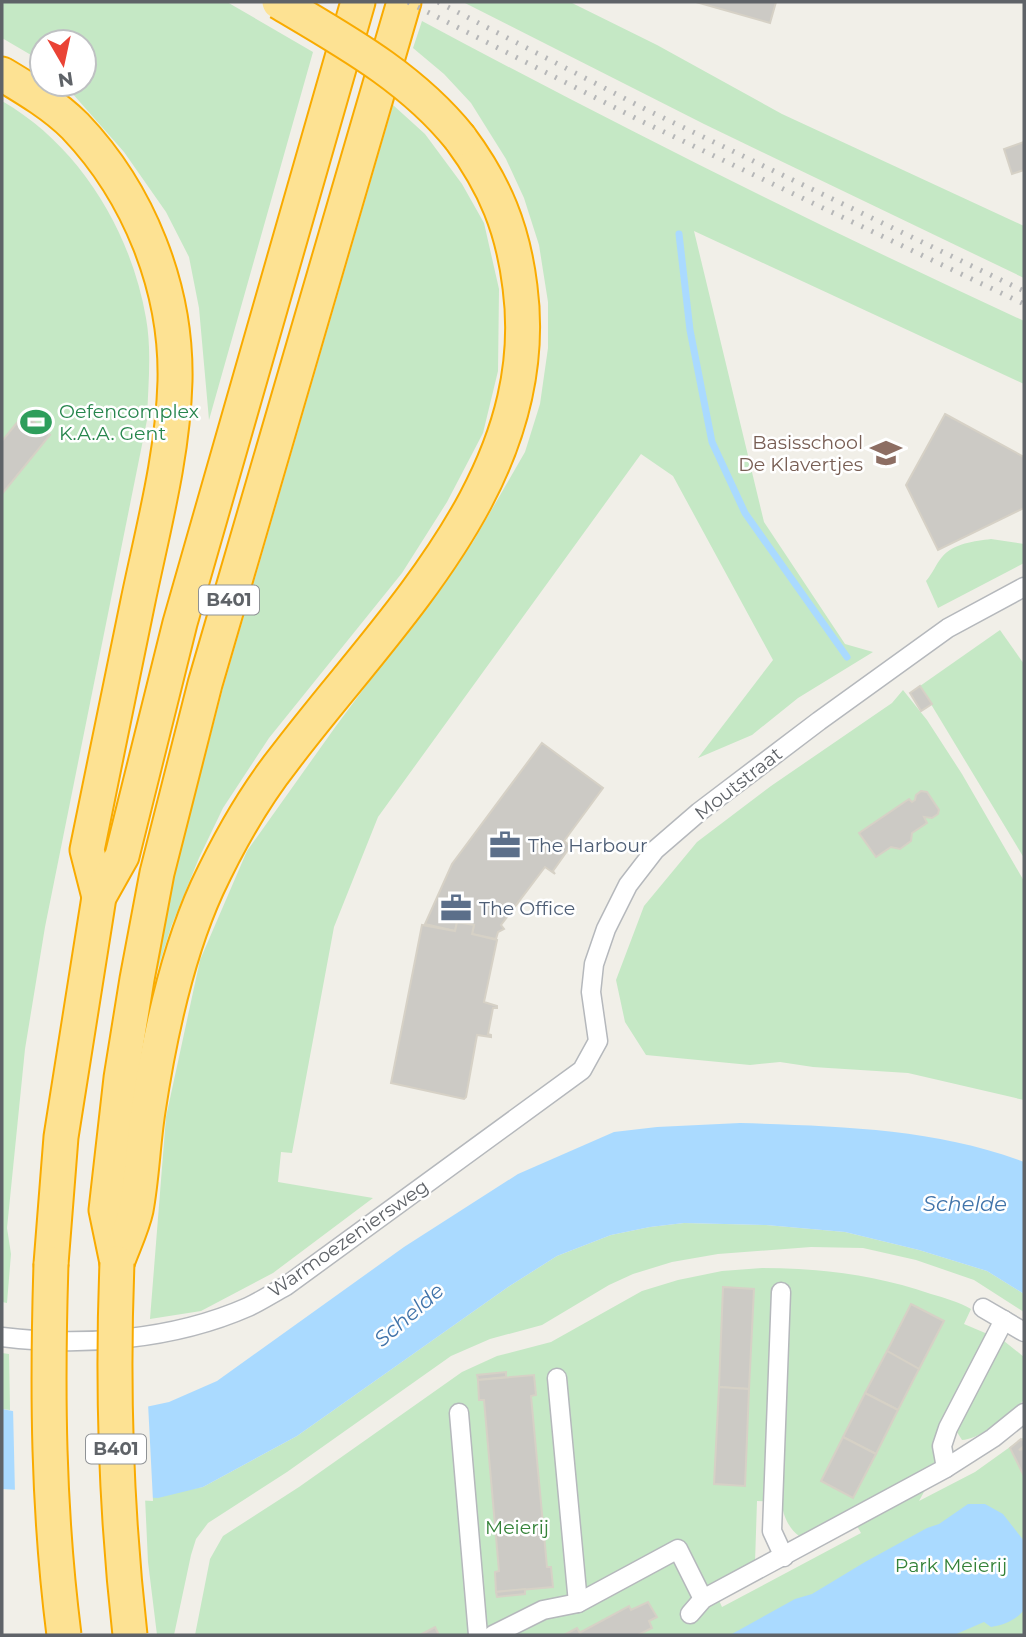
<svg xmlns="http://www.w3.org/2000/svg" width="1026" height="1637" font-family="Montserrat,sans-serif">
<rect width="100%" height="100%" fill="#f1efe8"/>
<g fill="#c5e8c5" fill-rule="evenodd">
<path d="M 2,2 L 227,2 L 313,52 L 209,420 L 199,308 L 189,257 L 166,212 L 124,152 L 64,84 L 84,84 L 84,42 L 42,42 L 42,65 L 31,55 L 2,38 Z"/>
<path d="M 463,2 L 570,2 L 657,45 L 782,114 L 1024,226 L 1024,278 L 704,124 Z"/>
<path d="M 422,21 C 620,127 820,227 1024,321 L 1024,384 L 694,231 L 764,522 L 845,644 L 873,652 L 798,698 L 752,735 L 698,758 L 773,660 L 673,476 L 641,454 L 378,817 L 334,927 L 292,1153 L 281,1152 L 278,1182 L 373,1198 L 273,1273 L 201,1311 L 150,1319 L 166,1117 L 200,960 L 247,851 L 336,726 L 473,542 L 525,452 L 540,404 L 548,348 L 548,302 L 539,245 L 524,198 L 506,159 L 471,103 L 444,74 L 413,48 Z"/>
<path d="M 2,101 C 79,145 131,231 146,318 C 152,351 148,386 147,420 L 45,927 L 25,1049 L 7,1228 L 11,1254 L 7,1303 L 2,1302 Z"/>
<path d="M 393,105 L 425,134 L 462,184 L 484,223 L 499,289 L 498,371 L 483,433 L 447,502 L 402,573 L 269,738 L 223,808 L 199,858 L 171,927 L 157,972 L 153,970 L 169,883 L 174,876 L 223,688 Z"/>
<path d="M 991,539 L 1024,544 L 1024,563 L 938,608 L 926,581 C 933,573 936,564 942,557 C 954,543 975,541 991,539 Z"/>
<path d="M 1000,630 L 1024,664 L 1024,858 L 920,686 Z"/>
<path d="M 903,690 L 927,720 L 962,774 L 1024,881 L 1024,1100 L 908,1073 L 813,1067 L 780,1062 L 750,1065 L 646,1055 L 625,1022 L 616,980 L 644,906 L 697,842 L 771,786 L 892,703 Z"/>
<path d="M 684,1223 L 766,1225 L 845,1232 L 919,1250 L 987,1271 L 1024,1294 L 1024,1312 L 974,1280 L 916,1260 L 863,1248 L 811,1247 L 718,1254 L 672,1262 L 633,1274 L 609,1285 L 542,1325 L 490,1339 L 451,1356 L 287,1472 L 208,1523 L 196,1539 L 191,1555 L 174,1635 L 157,1635 L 148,1562 L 145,1497 L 203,1487 L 297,1436 L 508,1287 L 557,1256 L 611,1235 L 650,1227 Z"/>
<path d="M 762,1268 C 821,1268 876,1275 931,1294 C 945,1298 959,1302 971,1309 L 964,1324 L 1004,1341 L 1024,1357 L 1024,1400 C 1012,1413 979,1440 962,1440 L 957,1432 L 919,1501 L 975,1472 L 1024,1437 L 1024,1635 L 195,1635 L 210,1559 L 223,1536 L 299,1487 L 462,1372 L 497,1356 L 551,1342 L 642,1291 L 678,1280 L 722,1271 ZM 757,1501 L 782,1502 C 782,1514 789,1529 799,1536 L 848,1510 L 861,1533 L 722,1607 L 712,1585 L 755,1563 Z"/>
<path d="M 2,1353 L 9,1354 L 10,1410 L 2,1409 Z"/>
</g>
<g fill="#aadaff">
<path d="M 740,1123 C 835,1126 935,1128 1024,1162 L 1024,1294 L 987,1271 L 919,1250 L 845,1232 L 766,1225 L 684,1223 L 650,1227 L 611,1235 L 557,1256 L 508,1287 L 297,1436 L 203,1487 L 158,1498 L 2,1489 L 2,1409 L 23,1413 L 141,1408 L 169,1402 L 217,1381 L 404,1247 L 518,1174 L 614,1132 L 657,1127 Z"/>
<path d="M 968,1504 L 985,1504 L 1003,1514 L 1024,1541 L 1024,1610 C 1016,1620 1004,1625 991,1627 L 984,1622 L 954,1635 L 730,1635 L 795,1599 L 812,1594 L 865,1562 L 927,1528 L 939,1524 Z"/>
</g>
<path fill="#f1efe8" d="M 148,1403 L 153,1501 L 15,1494 L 13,1407 L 75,1410 Z"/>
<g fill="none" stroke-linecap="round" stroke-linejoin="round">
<path stroke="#aadaff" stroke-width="7" d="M 679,234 L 690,330 L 712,442 L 745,513 L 847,657"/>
</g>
<g fill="#cccac5" stroke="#d6d1c6" stroke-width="2">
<path d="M 696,2 L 776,2 L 770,23 Z"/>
<path d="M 1024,142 L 1024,170 L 1012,174 L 1004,149 Z"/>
<path d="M 24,414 L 50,435 L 2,494 L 2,441 Z"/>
<path d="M 945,414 L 1024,457 L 1024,508 L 938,550 L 906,485 Z"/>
<path d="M 920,686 L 932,704 L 921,711 L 910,693 Z"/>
<path d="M 542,743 L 603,788 L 564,841 L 574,849 L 570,847 L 553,871 L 555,874 L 545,867 L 501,925 L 504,929 L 498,932 L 496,939 L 472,934 L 474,925 L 457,922 L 455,931 L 425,924 L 452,864 Z"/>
<path d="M 921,791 L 927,792 L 939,810 L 938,814 L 932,818 L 924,817 L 927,823 L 912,833 L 911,841 L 900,849 L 891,847 L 876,857 L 859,833 L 909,799 L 912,802 L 915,800 L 916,795 Z"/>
<path d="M 457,922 L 474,925 L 472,934 L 497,940 L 484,1002 L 497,1006 L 497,1008 L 493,1008 L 488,1034 L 491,1035 L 491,1037 L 477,1035 L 466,1097 L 464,1099 L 391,1083 L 422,925 L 455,931 Z"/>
<path d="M 723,1287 L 754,1289 L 749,1389 L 719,1387 Z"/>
<path d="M 911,1304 L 944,1321 L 919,1369 L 887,1351 Z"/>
<path d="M 887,1351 L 919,1369 L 898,1410 L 865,1393 Z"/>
<path d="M 506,1372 L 506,1377 L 478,1380 L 477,1375 Z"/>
<path d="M 534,1375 L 536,1395 L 531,1396 L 547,1567 L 551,1567 L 553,1587 L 496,1592 L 495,1572 L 499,1571 L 484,1400 L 479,1400 L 478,1380 Z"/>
<path d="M 719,1387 L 749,1389 L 745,1486 L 714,1484 Z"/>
<path d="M 865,1393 L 898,1410 L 876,1454 L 843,1437 Z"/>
<path d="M 843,1437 L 876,1454 L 853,1498 L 821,1481 Z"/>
<path d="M 1021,1439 L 1024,1441 L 1024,1446 L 1019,1450 L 1023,1449 L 1024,1452 L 1024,1476 L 1010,1448 Z"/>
<path d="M 525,1589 L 525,1594 L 497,1597 L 496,1592 Z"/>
<path d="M 648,1602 L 657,1617 L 649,1621 L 652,1628 L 638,1635 L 581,1635 L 579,1633 L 629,1606 L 631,1610 Z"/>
<path d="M 435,1627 L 439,1635 L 420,1635 Z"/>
<path d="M 577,1628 L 581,1635 L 564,1635 Z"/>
</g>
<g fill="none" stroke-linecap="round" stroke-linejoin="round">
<defs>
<g id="minor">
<path d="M 781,1292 L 772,1531 L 784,1557"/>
<path d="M 983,1308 L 1024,1332"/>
<path d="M 2,1337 C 83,1347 173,1340 248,1307 C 261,1301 273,1293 286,1286 L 582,1070 L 598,1041 L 591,992 L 594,964 L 606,929 L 628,885 L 655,850 L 699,812 L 819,721 L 948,628 L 1024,587"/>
<path d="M 557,1378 L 578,1603"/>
<path d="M 459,1413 L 478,1635"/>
<path d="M 946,1468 L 942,1446 L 948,1428 L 1004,1320"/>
<path d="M 690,1614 L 703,1599 L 946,1468 L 993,1438 L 1024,1413"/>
<path d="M 493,1635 L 543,1610 L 578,1603 L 678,1549 L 703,1599"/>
</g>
<g id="motorway">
<path d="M 2,74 C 27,89 54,105 75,126 C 139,193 177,288 175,381 C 173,455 153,529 138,601 C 121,683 104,767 87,850 L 99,897"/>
<path d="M 117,1263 L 106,1210 L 121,1078 L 137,979 L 157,873 L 205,684 L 404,2"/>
<path d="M 117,1263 C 123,1246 132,1228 136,1210 C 142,1178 143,1143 148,1111 C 159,1038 177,954 207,888 C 228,843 254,797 284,759 C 389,620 545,478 520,287 C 513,229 495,185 460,138"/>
<path d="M 51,1264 L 61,1137 L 99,897 L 122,856 L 180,623 L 358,2"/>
</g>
</defs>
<use href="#minor" stroke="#b5b8bc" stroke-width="21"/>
<use href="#motorway" stroke="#f9ab00" stroke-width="37"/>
<use href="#minor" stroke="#fff" stroke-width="18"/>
<use href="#motorway" stroke="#fde293" stroke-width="33"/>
<g stroke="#b6b7b8" stroke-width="5" stroke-dasharray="2 9" stroke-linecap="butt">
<path d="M 408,2 L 641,121 L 1024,304"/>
<path d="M 438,2 L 645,109 L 1024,291"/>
</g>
<defs>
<g id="motorway-bridge">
<path d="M 279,2 C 345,41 412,78 460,138"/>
<path d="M 117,1263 C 112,1388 116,1511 130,1635"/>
<path d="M 51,1264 C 47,1391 48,1509 64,1635"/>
</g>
</defs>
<use href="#motorway-bridge" stroke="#f9ab00" stroke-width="37" stroke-linecap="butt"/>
<use href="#motorway-bridge" stroke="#fde293" stroke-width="33"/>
</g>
<defs>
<symbol id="stadium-bare" viewBox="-9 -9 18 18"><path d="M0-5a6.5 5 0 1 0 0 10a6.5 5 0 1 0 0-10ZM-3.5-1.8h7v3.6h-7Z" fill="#2e9e5b" stroke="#fff" stroke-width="2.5" paint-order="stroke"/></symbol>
<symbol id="school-bare" viewBox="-9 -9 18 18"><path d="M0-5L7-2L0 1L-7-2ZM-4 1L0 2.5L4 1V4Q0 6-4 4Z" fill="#8d6e63" stroke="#fff" stroke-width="2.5" paint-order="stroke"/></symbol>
<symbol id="office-bare" viewBox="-9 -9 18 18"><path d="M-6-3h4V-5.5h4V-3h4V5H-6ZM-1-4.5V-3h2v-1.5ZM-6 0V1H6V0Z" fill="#5c6f8a" stroke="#fff" stroke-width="2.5" paint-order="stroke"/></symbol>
</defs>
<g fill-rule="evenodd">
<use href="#stadium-bare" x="14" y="400" width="44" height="44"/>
<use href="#school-bare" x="864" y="431" width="44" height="44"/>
<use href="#office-bare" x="483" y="823" width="44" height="44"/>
<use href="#office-bare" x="434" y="886" width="44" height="44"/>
</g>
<g text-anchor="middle" stroke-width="5" stroke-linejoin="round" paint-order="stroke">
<g fill="#fff" stroke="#8f9295" stroke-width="2">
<rect x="199" y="585.5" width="60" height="29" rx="5"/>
<rect x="86" y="1434.5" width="60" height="29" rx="5"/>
</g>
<g font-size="18" font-weight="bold" fill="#5f6368">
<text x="229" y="606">B401</text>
<text x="116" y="1455">B401</text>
</g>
<g font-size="19" fill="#27864d" stroke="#fff" text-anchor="start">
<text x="59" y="418">Oefencomplex<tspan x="59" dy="22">K.A.A. Gent</tspan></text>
</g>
<g font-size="19" fill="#785e54" stroke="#fff" text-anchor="end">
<text x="863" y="449">Basisschool<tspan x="863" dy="22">De Klavertjes</tspan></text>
</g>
<g font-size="19" fill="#5f6368" stroke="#fff">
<text transform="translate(738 783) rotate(-38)" y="7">Moutstraat</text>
<text transform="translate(348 1238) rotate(-35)" y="7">Warmoezeniersweg</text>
</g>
<g font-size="19" fill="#4e5e75" stroke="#fff" text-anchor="start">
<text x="528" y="852">The Harbour</text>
<text x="479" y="915">The Office</text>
</g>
<g font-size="19" fill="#348238" stroke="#fff">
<text x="517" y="1534">Meierij</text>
<text x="951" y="1572">Park Meierij</text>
</g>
<g font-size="21" font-style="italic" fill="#4174aa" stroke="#fff">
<text x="965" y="1211">Schelde</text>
<text transform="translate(409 1315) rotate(-41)" y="7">Schelde</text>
</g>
</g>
<rect width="1026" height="1637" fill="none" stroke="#5f6368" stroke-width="7"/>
<g transform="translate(63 63) rotate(171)"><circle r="33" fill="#ffffff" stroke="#bfc1c3" stroke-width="2"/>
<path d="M0-5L12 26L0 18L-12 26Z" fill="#ea4335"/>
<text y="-10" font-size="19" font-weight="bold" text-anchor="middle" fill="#5f6368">N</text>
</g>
</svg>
